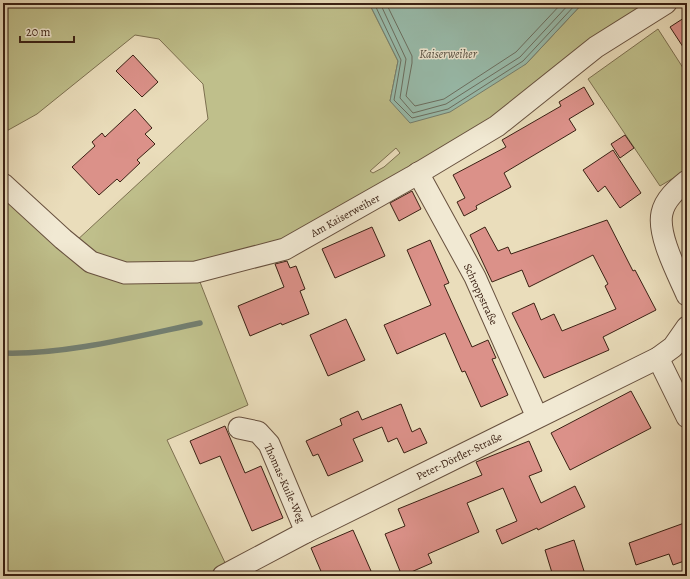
<svg xmlns="http://www.w3.org/2000/svg" width="690" height="579" font-family="Alegreya,serif">
<rect width="100%" height="100%" fill="#eaddbb"/>
<filter id="stains"><feTurbulence type="fractalNoise" baseFrequency=".005" numOctaves="4"/><feColorMatrix values="0 0 0 0 .2 0 0 0 0 .09 0 0 0 0 .02 0 0 0 .5 -.17"/></filter>
<radialGradient id="worn" r=".72"><stop offset=".6" stop-color="#630" stop-opacity="0"/><stop offset="1" stop-color="#630" stop-opacity=".3"/></radialGradient>
<g fill="#bfbf8b" stroke="#7d7050" fill-rule="evenodd">
<path d="M 3,3 L 369,3 L 398,61 L 390,101 L 526,64 L 583,3 L 659,3 L 495,124 L 282,243 L 198,277 L 248,405 L 167,440 L 228,569 L 215,576 L 3,576 L 3,179 L 75,242 L 208,119 L 203,84 L 159,39 L 135,35 L 37,114 L 3,133 ZM 396,148 L 400,153 L 384,167 L 373,173 L 370,171 Z"/>
<path d="M 658,29 L 687,74 L 687,170 L 660,186 L 588,79 Z"/>
</g>
<path fill="#98bcac" stroke="#737e6f" d="M 369,3 L 583,3 L 526,64 L 450,112 L 410,123 L 390,101 L 398,61 Z"/>
<g fill="none" stroke-linecap="round" stroke-linejoin="round">
<g stroke="#6a6e60" stroke-width="1">
<path d="M 374,3 L 401,60 L 394,100 L 412,118 L 448,109 L 523,61 L 577,3"/>
<path d="M 380,3 L 406,59 L 400,98 L 413,113 L 446,104 L 520,57 L 570,3"/>
<path d="M 386,3 L 412,56 L 412,63 L 406,96 L 415,106 L 444,99 L 516,52 L 562,3"/>
</g>
<path stroke="#737e6f" stroke-width="5.5" d="M 3,353 C 66,355 138,336 200,323"/>
</g>
<g fill="#db9189" stroke="#3b2114">
<path d="M 687,16 L 687,53 L 670,27 Z"/>
<path d="M 133,55 L 158,82 L 142,97 L 116,71 Z"/>
<path d="M 584,87 L 594,104 L 569,119 L 576,130 L 504,173 L 511,187 L 476,206 L 477,209 L 464,216 L 457,202 L 465,198 L 453,175 L 506,147 L 502,140 L 561,106 L 559,102 Z"/>
<path d="M 135,109 L 152,128 L 145,134 L 155,144 L 137,160 L 140,163 L 120,182 L 117,179 L 99,195 L 72,167 L 95,146 L 92,142 L 102,133 L 105,137 Z"/>
<path d="M 625,135 L 634,148 L 620,158 L 611,144 Z"/>
<path d="M 613,150 L 641,193 L 620,208 L 605,186 L 598,192 L 583,170 Z"/>
<path d="M 412,191 L 421,209 L 399,221 L 390,203 Z"/>
<path d="M 607,220 L 633,271 L 635,270 L 656,310 L 603,337 L 609,350 L 544,378 L 512,313 L 534,303 L 541,320 L 554,314 L 562,331 L 616,309 L 605,286 L 608,284 L 593,255 L 529,287 L 522,270 L 492,282 L 470,235 L 485,227 L 498,251 L 508,247 L 511,254 Z"/>
<path d="M 372,227 L 385,256 L 335,278 L 322,249 Z"/>
<path d="M 430,240 L 449,283 L 444,285 L 472,347 L 488,340 L 496,358 L 492,359 L 508,395 L 481,407 L 465,371 L 462,372 L 445,333 L 397,354 L 384,325 L 431,305 L 407,250 Z"/>
<path d="M 287,261 L 290,268 L 296,266 L 305,289 L 300,291 L 309,314 L 282,325 L 281,323 L 250,336 L 238,306 L 284,287 L 275,264 Z"/>
<path d="M 346,319 L 365,360 L 328,376 L 310,335 Z"/>
<path d="M 631,391 L 651,428 L 570,470 L 551,433 Z"/>
<path d="M 401,404 L 412,432 L 420,428 L 427,443 L 404,453 L 397,438 L 388,442 L 382,427 L 353,439 L 363,461 L 328,476 L 318,454 L 313,456 L 306,441 L 342,425 L 340,419 L 358,411 L 362,420 Z"/>
<path d="M 225,426 L 245,473 L 261,466 L 283,518 L 252,531 L 220,456 L 200,464 L 190,441 Z"/>
<path d="M 529,441 L 542,471 L 529,476 L 541,503 L 575,486 L 585,507 L 538,530 L 537,528 L 502,544 L 496,530 L 517,521 L 503,488 L 467,503 L 479,532 L 428,554 L 432,563 L 402,576 L 385,534 L 405,526 L 398,509 L 482,475 L 476,462 Z"/>
<path d="M 687,522 L 687,560 L 673,565 L 669,554 L 636,565 L 629,543 Z"/>
<path d="M 353,530 L 371,571 L 360,576 L 323,576 L 311,548 Z"/>
<path d="M 574,540 L 584,571 L 569,576 L 553,576 L 545,550 Z"/>
</g>
<g fill="none" stroke-linecap="round" stroke-linejoin="round">
<defs>
<g id="minor">
<path d="M 418,173 L 475,277 L 537,417"/>
<path d="M 687,181 C 677,189 665,199 662,213 C 657,235 678,274 687,295"/>
<path d="M 3,184 L 63,239 L 91,262 L 125,273 L 196,272 L 285,249 L 412,177 L 497,126 L 596,47 L 666,3"/>
<path d="M 658,358 L 687,417"/>
<path d="M 239,428 L 258,432 L 269,444 L 306,532"/>
<path d="M 223,576 L 306,532 L 658,358 L 673,347 L 687,327"/>
</g>
</defs>
<use href="#minor" stroke="#67503e" stroke-width="23"/>
<use href="#minor" stroke="#f1e9d3" stroke-width="21"/>
</g>
<g text-anchor="middle" stroke-width="3" stroke-linejoin="round" paint-order="stroke">
<g font-size="11" fill="#3b2114" stroke="#f1e9d3">
<text transform="translate(345 215) rotate(-29)" y="4">Am Kaiserweiher</text>
<text transform="translate(481 294) rotate(65)" y="4">Schroppstraße</text>
<text transform="translate(459 456) rotate(-26)" y="4">Peter-Dörfler-Straße</text>
<text transform="translate(285 483) rotate(66)" y="4">Thomas-Kuile-Weg</text>
</g>
<g font-size="12" font-style="italic" fill="#575042" stroke="#f1e9d3">
<text x="448" y="58">Kaiserweiher</text>
</g>
</g>
<rect width="690" height="579" fill="none" stroke="#eaddbb" stroke-width="16"/>
<rect x="4" y="4" width="682" height="571" fill="none" stroke="#3b2114" stroke-width="2"/>
<rect x="8" y="8" width="674" height="563" fill="none" stroke="#3b2114"/>
<path d="M20 36v6h54v-6" fill="none" stroke="#3b2114" stroke-width="2"/>
<text x="26" y="36" font-size="12" fill="#3b2114" stroke="#f1e9d3" stroke-width="3" paint-order="stroke">20 m</text>
<rect width="100%" height="100%" filter="url(#stains)"/>
<rect width="100%" height="100%" fill="url(#worn)"/>
</svg>
